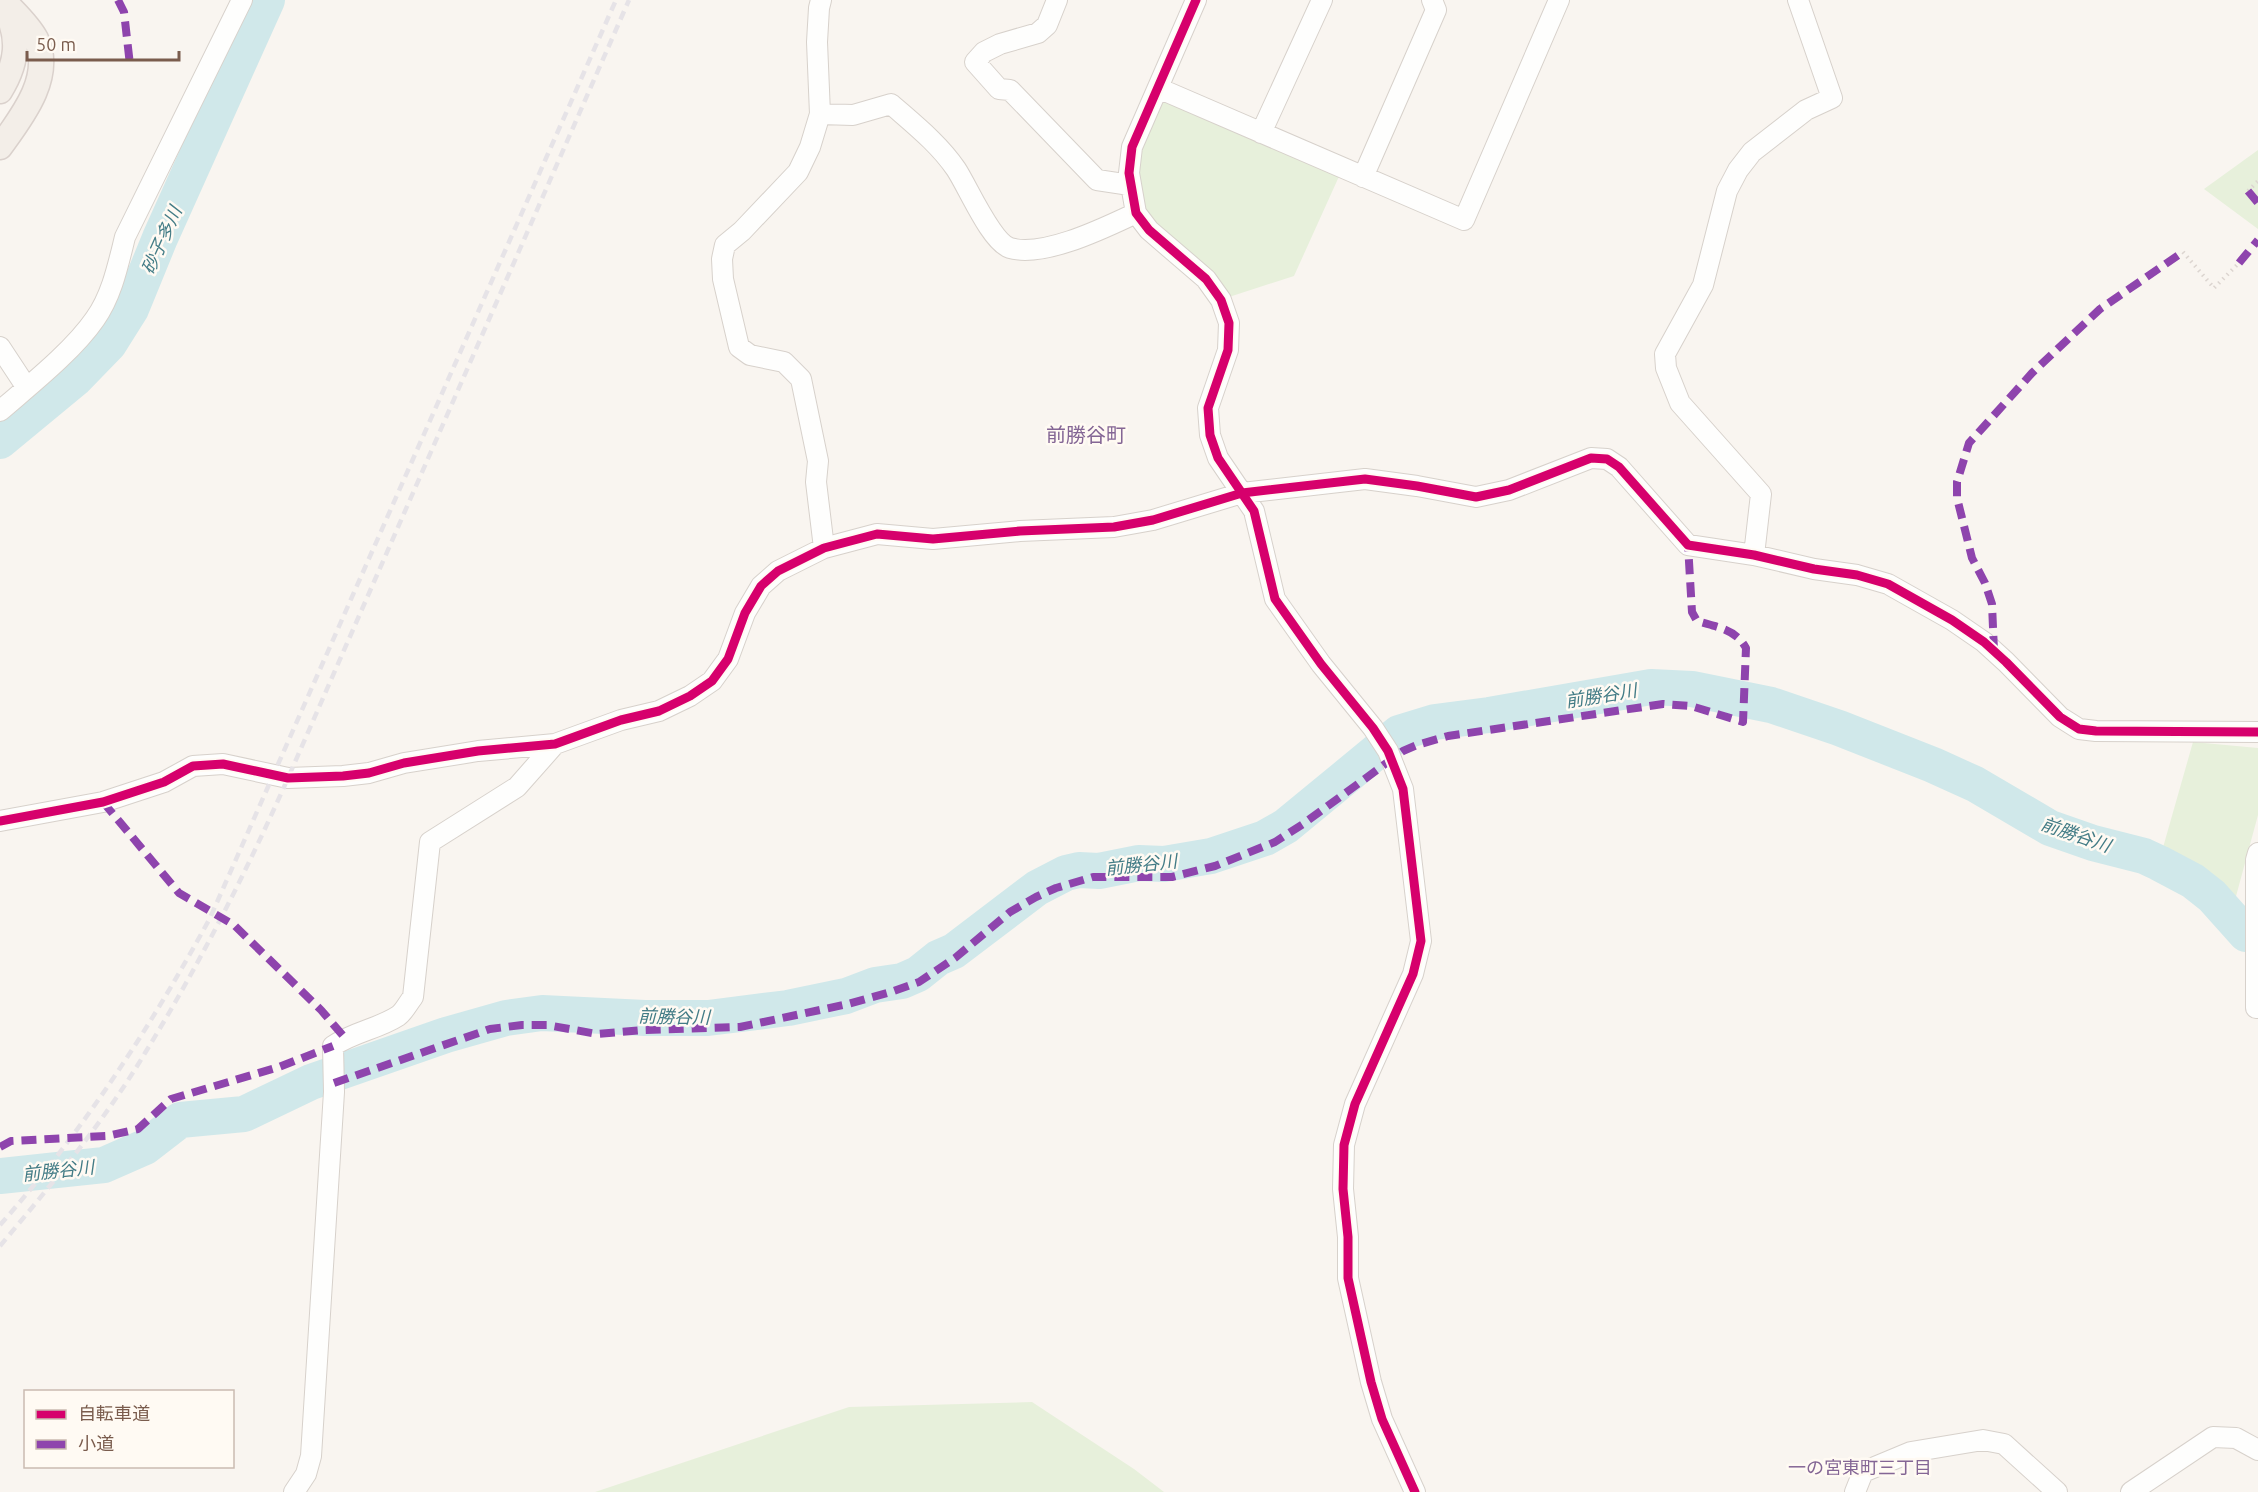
<svg xmlns="http://www.w3.org/2000/svg" width="2258" height="1492" viewBox="0 0 2258 1492" font-family="Ubuntu,'Noto Sans JP',sans-serif">
  <style>
    .green { fill: #e7f0db }
    .lines { fill: none; stroke-linecap: round; stroke-linejoin: round }
    .river { stroke: #d0e8ea; stroke-width: 36 }
    .minor-casing { stroke: #d7d1cb; stroke-width: 22 }
    .major-casing { stroke: #dad1cc; stroke-width: 27 }
    .path { stroke: #dcd5d0; stroke-width: 4; stroke-dasharray: 1.5 4.5; stroke-linecap: butt }
    .minor { stroke: #fefefd; stroke-width: 20 }
    .major { stroke: #f3eee8; stroke-width: 24 }
    .rail { stroke: #e6e3e7; stroke-width: 4.5; stroke-dasharray: 9 6; stroke-linecap: butt }
    .quiet { stroke: #8e44ad; stroke-width: 8; stroke-dasharray: 15 8; stroke-linecap: butt }
    .cycleway-casing { stroke: #fffaf3; stroke-width: 13 }
    .cycleway { stroke: #d6006c; stroke-width: 9 }
    .labels { text-anchor: middle; dominant-baseline: central; stroke-width: 5; stroke-linejoin: round; paint-order: stroke }
    .water-label { font-size: 18px; font-style: italic; fill: #437c86; stroke: #fffaf3 }
    .neighbourhood-label { font-size: 18px; fill: #846695; stroke: #fffaf3 }
    .quarter-label { font-size: 20px; fill: #846695; stroke: #fffaf3 }
  </style>
  <rect width="100%" height="100%" fill="#f9f5f0"/>
  <!-- green -->
  <path class="green" d="M1169,81l172,91 -47,104 -68,22 -76,-74 -17,-53z
    M2258,150v79l-54,-40z
    M2193,742l65,6v67l-23,85 -75,-42z
    M1032,1402l102,67 30,23h-569l254,-85z"/>
  <g class="lines">
    <!-- river -->
    <path class="river" d="M0,441l75,-62 34,-35 22,-35 29,-71 107,-238
      M0,1176l104,-11 41,-18 35,-27 64,-6 67,-32 135,-47 60,-17 36,-5 103,5h63l80,-10 58,-12 29,-11 27,-4 16,-7 20,-16 16,-7 83,-63 29,-15 13,-3 20,1 40,-8 25,1 47,-8 54,-18 21,-12 113,-93 36,-11 54,-7 162,-28 41,2 79,16 68,23 94,37 42,19 75,44 43,15 51,13 15,7 34,18 19,15 34,38"/>
    <!-- minor casing -->
    <g class="minor-casing">
      <path id="minor" d="M821,0l-2,8 -2,34 3,72 -10,33 -12,25 -56,59 -17,14 -3,14 1,20 16,68 11,8 34,7 17,17 17,82 -2,21 8,66
        M1057,0l-10,25 -9,8 -38,11 -16,8 -9,10 24,27 11,1 87,90 33,5
        M1196,0l-64,147 -3,26 7,40 13,17 57,49 15,21 8,23 -1,27 -20,58 2,27 8,23 36,53 21,88 46,65 52,64 15,23 15,38 18,152 -8,33 -58,130 -11,41 -1,44 5,48v41l23,104 11,37 33,73
        M1158,88l306,132 95,-220
        M820,114l33,1 38,-11c24,21 48,40 65,65 12,18 35,73 54,79 34,10 96,-21 126,-35
        M1261,133l61,-133
        M1363,177l73,-167 -4,-10
        M0,347l27,41
        M0,411c30,-26 73,-60 95,-92 17,-24 23,-54 30,-82l117,-237
        M1754,555l7,-61 -81,-91 -14,-35 -1,-14 38,-69 24,-94 11,-21 14,-18 54,-42 26,-12 -34,-98
        M0,821l103,-19 61,-20 29,-16 30,-2 65,14 55,-2 26,-3 35,-10 74,-12 77,-7 66,-24 38,-9 31,-15 22,-15 16,-22 17,-46 16,-27 17,-15 46,-23 53,-14 56,5 87,-8 94,-4 39,-7 89,-27 123,-14 52,7 59,11 33,-7 82,-32 16,1 12,8 69,78 66,10 60,14 43,6 31,9 64,36 32,22 22,20 54,55 19,12 17,2 162,1
        M2258,853l-2,7v148h2
        M294,1492l12,-18 5,-18 23,-364 -1,-46c20,-14 45,-17 65,-30 6,-4 10,-13 15,-19l17,-155 87,-55 38,-43
        M1855,1492l8,-20 48,-20 72,-12 21,4 53,48
        M2131,1492l82,-55 23,1 22,12"/>
    </g>
    <!-- major casing -->
    <g class="major-casing">
      <path id="major" d="M0,91c17,-27 21,-53 5,-82
        M0,147c21,-29 54,-70 36,-108 -8,-15 -22,-27 -33,-39"/>
    </g>
    <!-- path -->
    <path class="path" d="M2248,191l10,-10
      M2183,252l31,36 25,-25"/>
    <!-- minor -->
    <use href="#minor" class="minor"/>
    <!-- major -->
    <use href="#major" class="major"/>
    <!-- rail -->
    <path class="rail" d="M0,1225c84,-95 150,-197 210,-307l406,-918
      M0,1246c51,-61 104,-124 145,-193 54,-88 101,-180 143,-275l341,-778"/>
    <!-- quiet -->
    <path class="quiet" d="M118,0l6,12 6,53
      M2248,191l10,12
      M2239,263l19,-23
      M1994,651l-2,-47 -7,-21 -13,-25 -15,-60v-16l12,-39 63,-70 68,-64 83,-57
      M103,802l76,91 55,32 87,85 24,28
      M334,1083l156,-54 32,-4h25l50,9 48,-4 95,-3 108,-23 43,-12 28,-10 36,-24 55,-46 26,-15 20,-9 37,-11h79l43,-11 60,-24 28,-18 100,-73 14,-6 31,-9 215,-32 28,2 52,16 3,-74c-10,-19 -30,-21 -49,-27l-5,-9 -4,-67
      M0,1147l11,-6 96,-5 31,-7 33,-30 108,-32 54,-21"/>
    <!-- cycleway casing -->
    <g class="cycleway-casing">
      <path id="cycleway" d="M1196,0l-64,147 -3,26 7,40 13,17 57,49 15,21 8,23 -1,27 -20,58 2,27 8,23 36,53 21,88 46,65 52,64 15,23 15,38 18,152 -8,33 -58,130 -11,41 -1,44 5,48v41l23,104 11,37 33,73
        M0,821l103,-19 61,-20 29,-16 30,-2 65,14 55,-2 26,-3 35,-10 74,-12 77,-7 66,-24 38,-9 31,-15 22,-15 16,-22 17,-46 16,-27 17,-15 46,-23 53,-14 56,5 87,-8 94,-4 39,-7 89,-27 123,-14 52,7 59,11 33,-7 82,-32 16,1 12,8 69,78 66,10 60,14 43,6 31,9 64,36 32,22 22,20 54,55 19,12 17,2 162,1"/>
    </g>
    <!-- cycleway -->
    <use href="#cycleway" class="cycleway"/>
  </g>
  <g class="labels">
    <!-- water labels -->
    <g class="water-label">
      <text transform="translate(161 240) rotate(-66)">砂子多川</text>
      <text transform="translate(1601 695) rotate(-9)">前勝谷川</text>
      <text transform="translate(2076 834) rotate(19)">前勝谷川</text>
      <text transform="translate(1141 864) rotate(-6)">前勝谷川</text>
      <text transform="translate(674 1016) rotate(1)">前勝谷川</text>
      <text transform="translate(58 1170) rotate(-6)">前勝谷川</text>
    </g>
    <!-- neighbourhood labels -->
    <g class="neighbourhood-label">
      <text x="1860" y="1467">一の宮東町三丁目</text>
    </g>
    <!-- quarter labels -->
    <g class="quarter-label">
      <text x="1086" y="434">前勝谷町</text>
    </g>
  </g>
  <!-- legend -->
  <rect x="24" y="1390" width="210" height="78" fill="#fffaf3" stroke="#cabbb1" stroke-width="1.5"/>
  <rect x="36" y="1410" width="30" height="9" fill="#d6006c" stroke="#cabbb1" stroke-width="1.5"/>
  <text x="78" y="1420" font-size="18" fill="#7a5c4d">自転車道</text>
  <rect x="36" y="1440" width="30" height="9" fill="#8e44ad" stroke="#cabbb1" stroke-width="1.5"/>
  <text x="78" y="1450" font-size="18" fill="#7a5c4d">小道</text>
  <!-- scale -->
  <path d="M27 51v9h152v-9" fill="none" stroke="#7a5c4d" stroke-width="3"/>
  <text x="36" y="51" font-size="18" fill="#7a5c4d" stroke="#fffaf3" stroke-width="4.5" paint-order="stroke">50 m</text>
</svg>
